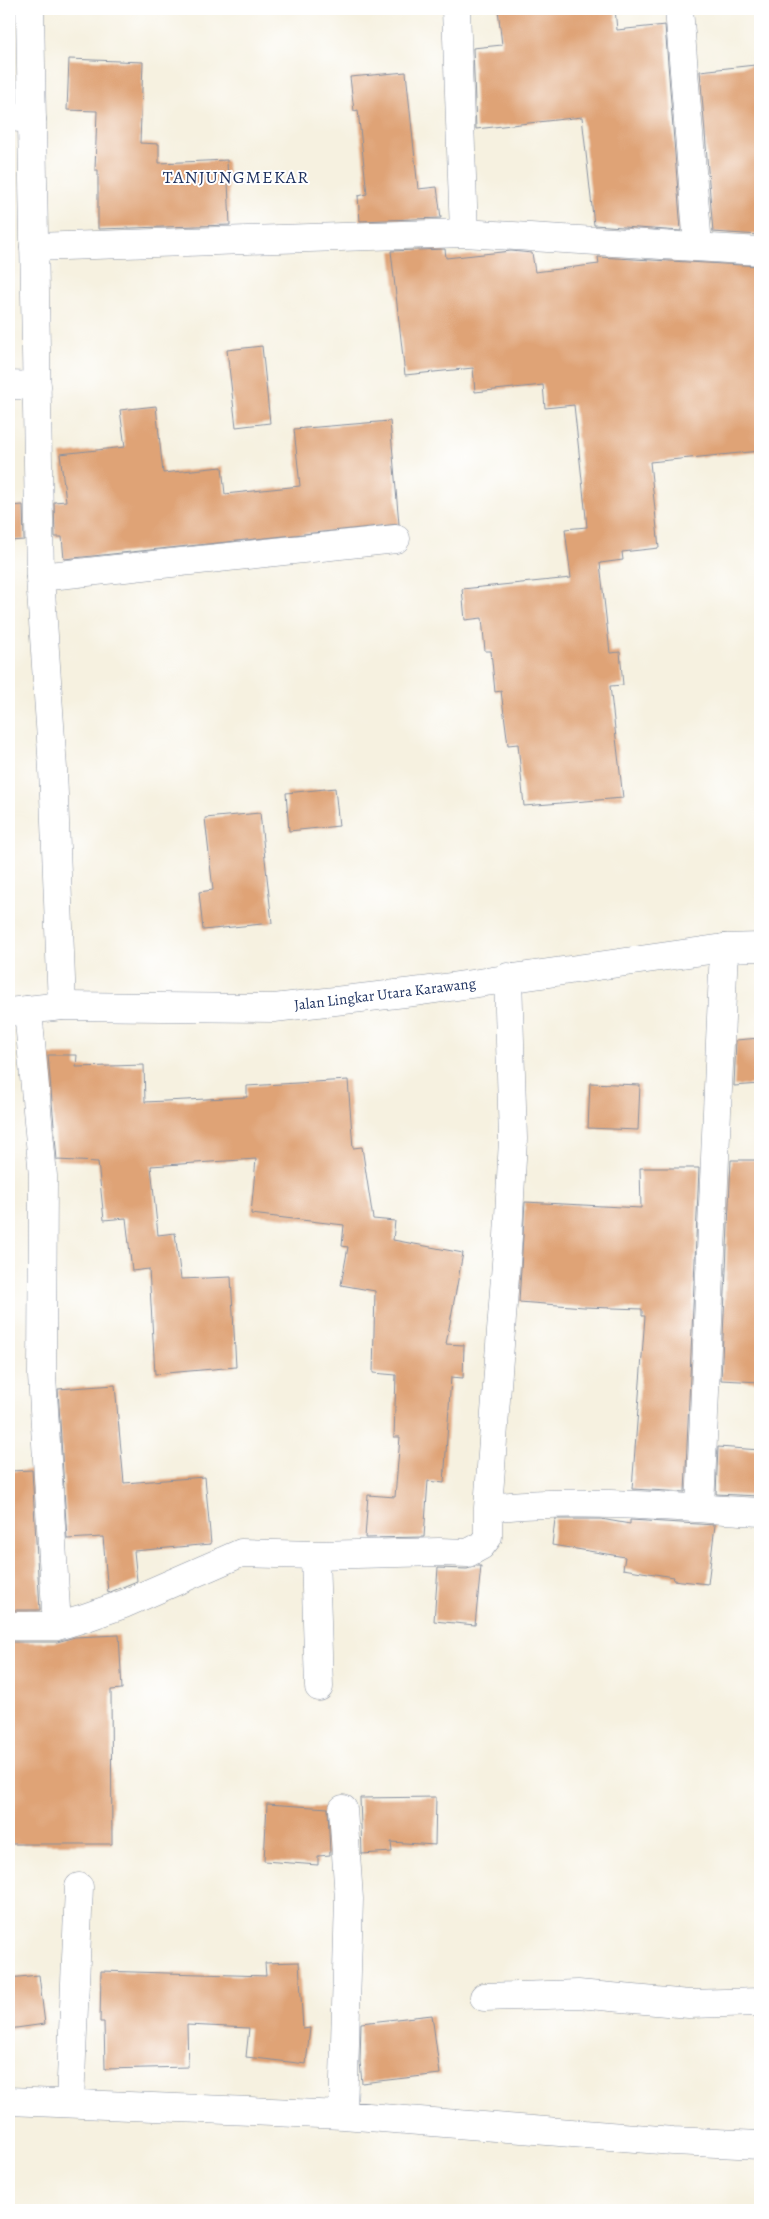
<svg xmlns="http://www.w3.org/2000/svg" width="769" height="2219" viewBox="0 0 769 2219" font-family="Alegreya,serif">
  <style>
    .building { fill: #dfa376 }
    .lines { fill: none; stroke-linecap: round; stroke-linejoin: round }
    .minor-casing { stroke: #88909f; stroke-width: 29 }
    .tertiary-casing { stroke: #88909f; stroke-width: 29 }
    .primary-casing { stroke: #88909f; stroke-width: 29 }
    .minor { stroke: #fff; stroke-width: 28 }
    .tertiary { stroke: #fff; stroke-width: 28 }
    .primary { stroke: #fff; stroke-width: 28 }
    .labels { text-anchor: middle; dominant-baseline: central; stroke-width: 4; stroke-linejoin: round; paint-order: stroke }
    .street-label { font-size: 15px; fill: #1b2f5e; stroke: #fff }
    .quarter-label { font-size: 18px; letter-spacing: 1px; fill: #1b2f5e; stroke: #fff }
  </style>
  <rect width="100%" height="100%" fill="#fff"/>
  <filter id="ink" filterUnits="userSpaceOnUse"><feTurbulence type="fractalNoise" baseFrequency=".02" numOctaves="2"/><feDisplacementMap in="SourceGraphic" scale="10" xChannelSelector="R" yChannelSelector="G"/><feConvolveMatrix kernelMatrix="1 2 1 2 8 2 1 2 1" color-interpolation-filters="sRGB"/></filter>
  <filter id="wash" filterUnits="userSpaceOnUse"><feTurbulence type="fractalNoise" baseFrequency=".0096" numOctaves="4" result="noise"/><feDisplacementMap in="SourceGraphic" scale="20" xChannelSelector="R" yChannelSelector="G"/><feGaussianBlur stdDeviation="1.12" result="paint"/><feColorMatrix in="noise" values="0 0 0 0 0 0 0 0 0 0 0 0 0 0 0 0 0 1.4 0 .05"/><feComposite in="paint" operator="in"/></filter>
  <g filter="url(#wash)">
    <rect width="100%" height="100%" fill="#f6f1e0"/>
    <g id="blocks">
      <!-- building -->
      <path class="building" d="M498,9h117l2,21 48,-5 16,206 -87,-6 -12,-108 -106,12 -3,-81 29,-3z
        M69,59l74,3 -3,81 19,1v19l68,-3 3,65 -132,4v-59h-3l2,-59 -30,-1z
        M755,65l5,49v121l-47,-3 -13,-161z
        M406,72l12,117 19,-2 4,31 -81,3 -2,-25 9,-2 -9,-84 -4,1 -4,-34z
        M445,249l1,9 65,-7 21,2 3,19 64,-8 -1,-7 162,9v185l-110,11 9,86 -37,4 1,8 -23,3 10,90 10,-1 3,33 -13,1 13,112 -99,8 -6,-62 -10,1 -7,-54 -6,1 -4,-41h-6l-3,-33 -17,2 -3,-31 109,-11 -6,-49 22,-2 -13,-122 -29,3 -2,-23 -68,7 -2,-24 -68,7 -14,-124z
        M262,346l8,77 -34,4 -9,-77z
        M156,406l7,67 59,-6 3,27 75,-8 -6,-57 96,-8 9,103 -335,35 -2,-22h-7l-1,-35 12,-1 -6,-47 65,-7 -5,-37z
        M23,505l1,35 -15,1v-35z
        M335,788l4,38 -50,5 -3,-38z
        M260,813l12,110 -69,7 -4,-38 14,-2 -8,-72z
        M760,1038v46l-26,2 2,-46z
        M48,1055h29l-1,12 68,-2 1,37 102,-5v-11l101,-6 5,68 9,-1 11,72 22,2 -2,19 70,13 -17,91 18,1 -1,33 -12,-1 -7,106 -16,-2 -4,56 -59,1 3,-43 27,2 5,-60h-6l2,-62 -23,-2 2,-82 -34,-6 7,-38 -6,-1 2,-21 -93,-11 5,-55 -105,7 7,69 17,-2 6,46 50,-2 5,90 -81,7 -6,-105 -17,2 -6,-53 -22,2 -6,-58 -41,-2z
        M590,1083l50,2 -2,45 -50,-2z
        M731,1160h29v222l-39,-2z
        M640,1168h59l-14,324 -53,-3 13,-173h-3v-7l-58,-2 -65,-5 6,-100 116,6z
        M115,1385l9,98 81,-6 6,67 -77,7 3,30 -29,12 -5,-56 -36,2 -9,-150z
        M718,1447l42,3v46l-44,-2z
        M32,1470l8,140h-31v-139z
        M555,1519h46l29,5v-4l85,5 -7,59 -35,-4 1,-3 -51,-8 2,-12 -73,-12z
        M477,1566h4l-6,59 -41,-4 4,-53 29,1z
        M119,1635l3,54 -11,1 1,154h-103v-202h48l18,-5z
        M436,1797l-1,48 -44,-3 1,10 -30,2 -2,-56z
        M267,1804l61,4 2,47 -12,1v9l-54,-4z
        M299,1962l4,67 7,-1 -4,36 -60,-7 3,-29 -62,-3 1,42 -83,2 -1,-47h-4l1,-51 165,5 -1,-13z
        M39,1975l6,49 -36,5v-51z
        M432,2015l8,59 -78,9 -2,-21 1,-39z"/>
    </g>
  </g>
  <g filter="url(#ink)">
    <use href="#blocks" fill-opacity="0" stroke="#88909f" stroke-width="1"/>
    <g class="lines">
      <!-- minor casing -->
      <g class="minor-casing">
        <path id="minor" d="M456,9l8,224
          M679,9l19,237
          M9,117l23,2
          M34,247l430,-14 296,18
          M9,385l28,1
          M40,577l356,-38
          M28,1010l15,166 -1,200 15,250
          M488,1508l20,-272 5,-97 -5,-162
          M700,1508l24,-560
          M315,1555l4,132
          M9,1626h48l27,-8 40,-14 117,-51 74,2 124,-3 29,1 13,-7 7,-9v-29c90,-10 182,-1 272,4
          M484,1997l94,-3 111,10 71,-2
          M9,2101l334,14 330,26 87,4
          M70,2103l9,-216
          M343,2115l6,-216 -6,-90"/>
      </g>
      <!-- tertiary casing -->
      <g class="tertiary-casing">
        <path id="tertiary" d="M30,9l10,568 13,192 9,237"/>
      </g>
      <!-- primary casing -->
      <g class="primary-casing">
        <path id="primary" d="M9,1012l53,-6 212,2 148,-17 302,-43 36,-1"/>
      </g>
      <!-- minor -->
      <use href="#minor" class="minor"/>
      <!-- tertiary -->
      <use href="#tertiary" class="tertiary"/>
      <!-- primary -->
      <use href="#primary" class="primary"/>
    </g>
  </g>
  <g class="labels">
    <!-- street labels -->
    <g class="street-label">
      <text transform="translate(385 994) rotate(-7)">Jalan Lingkar Utara Karawang</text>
    </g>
    <!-- quarter labels -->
    <g class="quarter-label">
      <text x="236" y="177">TANJUNGMEKAR</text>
    </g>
  </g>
  <!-- margin -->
  <rect width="769" height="2219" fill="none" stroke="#fff" stroke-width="30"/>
</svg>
